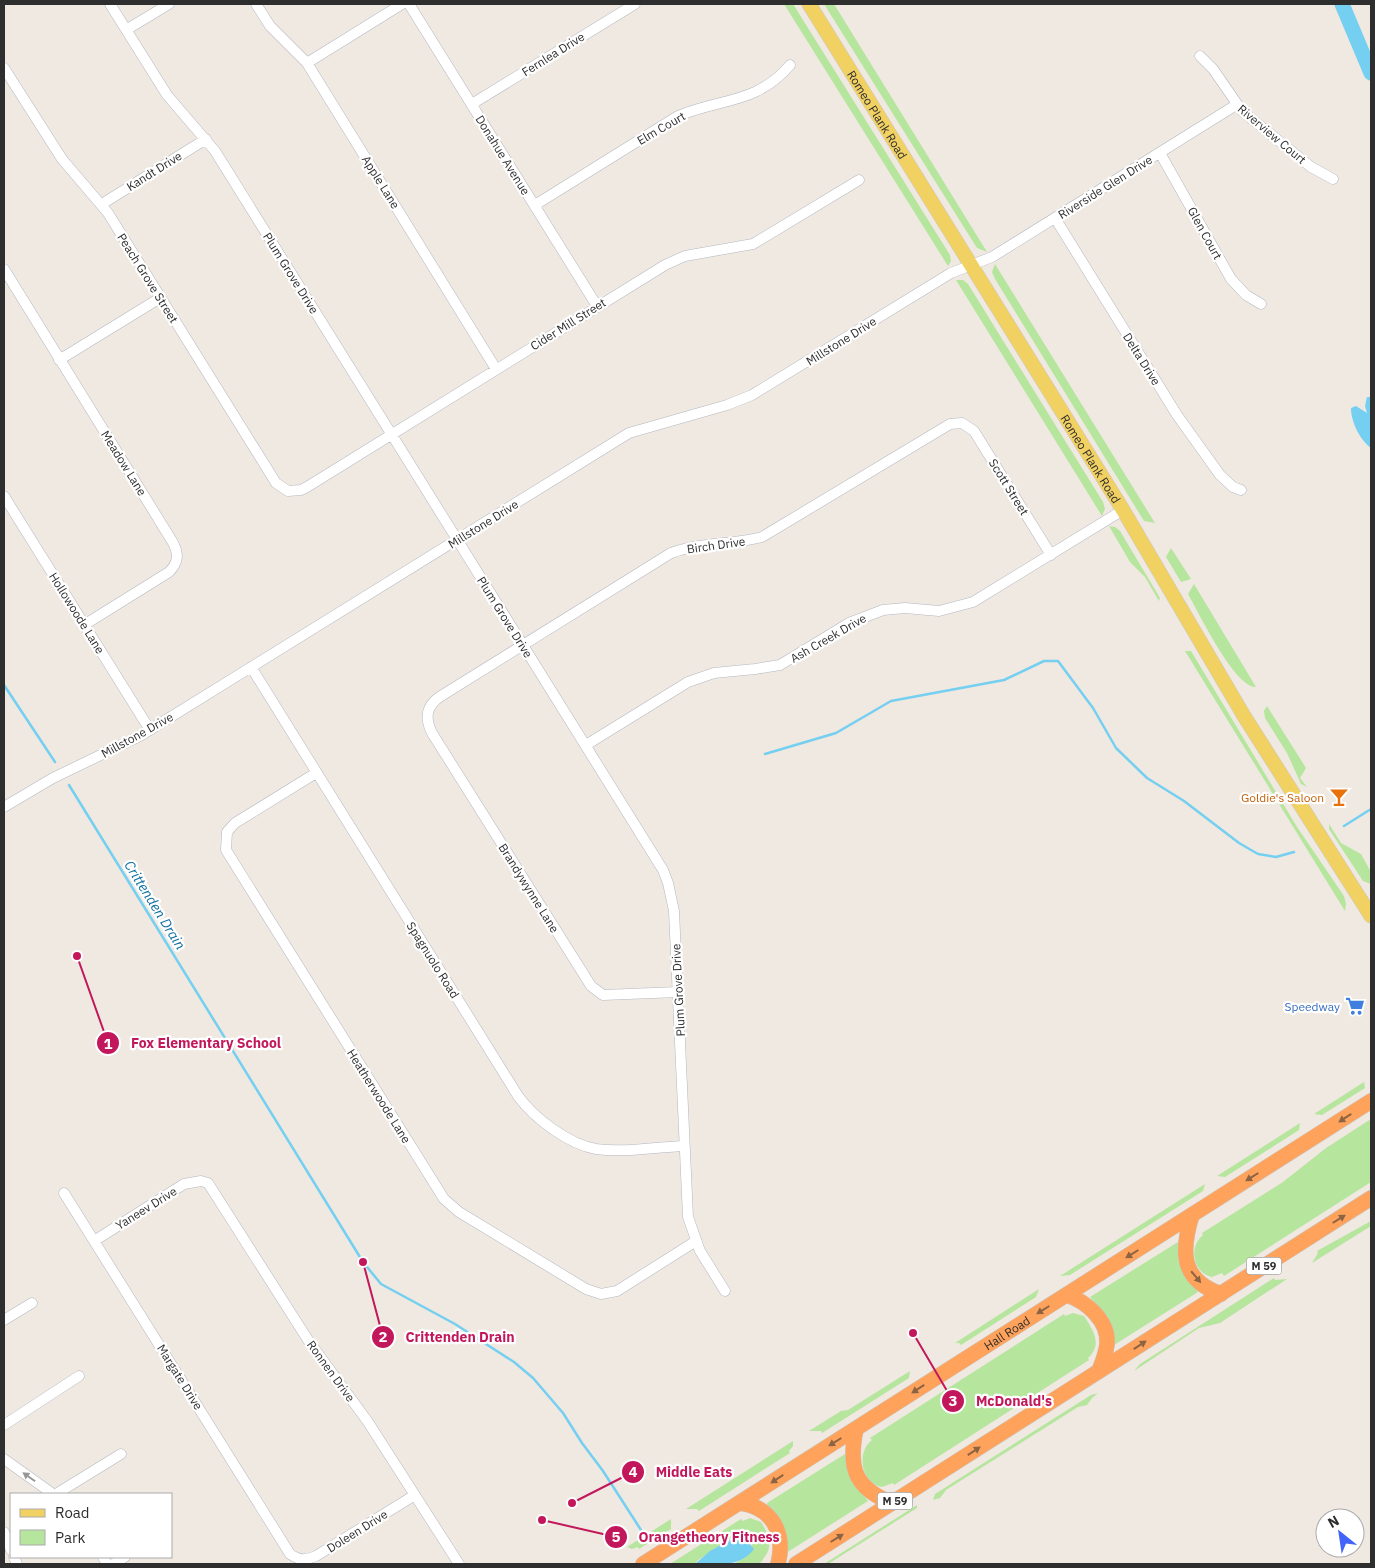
<svg xmlns="http://www.w3.org/2000/svg" width="1375" height="1568" viewBox="0 0 1375 1568" font-family="'IBM Plex Sans',sans-serif">
  <style>
    .green { fill: #b6e59e }
    .water { fill: #75cff0 }
    .lines { fill: none; stroke-linecap: round; stroke-linejoin: round }
    .stream { stroke: #75cff0; stroke-width: 2.5 }
    .river { stroke: #75cff0; stroke-width: 15 }
    .minor-casing { stroke: #b4b7c1; stroke-width: 11 }
    .major-casing { stroke: #c9c9c9; stroke-width: 15 }
    .highway-casing { stroke: #c9c9c9; stroke-width: 16 }
    .minor { stroke: #fff; stroke-width: 10 }
    .major { stroke: #f2d163; stroke-width: 14 }
    .highway { stroke: #ffa35c; stroke-width: 15 }
    .oneway { fill: #8c6343 }
    .oneway2 { fill: #969696 }
    .labels { text-anchor: middle; dominant-baseline: central; stroke-width: 4.5; stroke-linejoin: round; paint-order: stroke }
    .shield { fill: #fff; stroke: #6d6d6d; stroke-width: 1 }
    .shield-label { font-size: 11px; font-weight: bold; fill: #2e2e2e }
    .street-label { font-size: 12px; fill: #2e2e2e; stroke: #fff }
    .food-label { font-size: 12px; fill: #c56008; stroke: #fff; text-anchor: end }
    .shop-label { font-size: 12px; fill: #366cbe; stroke: #fff; text-anchor: end }
    .water-label { font-size: 14px; font-style: italic; fill: #0d6fa3; stroke: #fff }
    .leader { fill: none; stroke: #c2185b; stroke-width: 2 }
    .callout-dot { fill: #c2185b; stroke: #fff; stroke-width: 2 }
    .mark-label { font-size: 15px; text-anchor: middle; font-weight: bold; fill: #fff }
    .callout-label { font-size: 14px; text-anchor: middle; font-weight: bold; fill: #c2185b; stroke: #fff; stroke-width: 4.5; stroke-linejoin: round; paint-order: stroke }
  </style>
  <rect width="100%" height="100%" fill="#efe9e1"/>
  <!-- green -->
  <path class="green" d="M784,4h9l157,251 1,6 -3,5z
    M824,4h10l153,248 -10,-4z
    M995,264l160,259 -11,-2 -149,-242 -3,-7z
    M956,280h7l5,4 135,218 2,7 -3,7z
    M1109,526l6,1 5,4 40,67 -1,3 -14,-24 -15,-15z
    M1171,548l20,31 -10,3 -15,-25z
    M1194,584l62,103c-21,1 -57,-74 -68,-93z
    M1185,651h6l106,176 47,69 2,8 -1,7z
    M1267,706l39,62 -6,10 7,9 -6,-3 -14,-31 -22,-35 -1,-7z
    M1329,824l12,19 20,11 10,18v12l-8,-3 -34,-52z
    M1364,1082l1,6 -43,27 -8,-1z
    M1371,1119v63l-147,94 -2,-3 -10,4c-19,-4 -24,-30 -9,-42l-1,-2 81,-51 43,-34z
    M1300,1123l-1,7 -74,47 -8,-1z
    M1205,1184l-2,7 -133,84 -10,1z
    M1371,1221v5l-59,37 6,-10 -1,-2z
    M1178,1242l1,22 19,28 -84,53 -17,-40 -7,-8z
    M1274,1278l1,2 12,-1 -67,44 -21,5 -65,43 6,-7z
    M1039,1289l-3,8 -75,48 -2,-2h-4z
    M1073,1313l11,3c9,14 19,28 4,42l1,2 -195,125 -1,-2 -11,4c-21,-3 -26,-35 -10,-47l-2,-2 194,-124 1,2z
    M910,1371l-1,7 -87,55 -1,-2h-12l32,-20 7,-1z
    M1098,1393l-6,5 -5,7 -9,2 -132,83 -6,8 -7,2 2,-6 156,-99z
    M793,1441v5l-4,5 1,2 -91,58 -2,-2h-11z
    M845,1454l5,21 18,26 -82,52 -19,-50z
    M917,1505v3l-89,56h-4z
    M750,1518l11,4c12,19 11,28 -2,42h-25l14,-9 4,-10 -13,-8 -8,2 -33,21 -3,4h-25l71,-45 2,2z
    M671,1519v10l-32,20 -1,-2 -6,2 -5,-2z"/>
  <!-- water -->
  <path class="water" d="M1367,397h4v51c-11,-8 -20,-26 -20,-40l5,-2 11,7 -2,-7z
    M736,1537l13,6 5,6c-14,19 -38,15 -59,15l15,-13z"/>
  <g class="lines">
    <!-- stream -->
    <path class="stream" d="M4,685l51,77
      M765,754l71,-21 55,-32 113,-21 40,-19h14l35,47 23,40 31,30 37,23 55,42 19,11 18,3 18,-5
      M69,785l294,477 18,22 74,40 59,38 19,16 30,35 19,30 21,28 38,59
      M1344,826l27,-17"/>
    <!-- river -->
    <path class="river" d="M1342,4l29,69"/>
    <!-- minor casing -->
    <g class="minor-casing">
      <path id="minor" d="M110,4l57,91 48,56 448,719 5,13 6,28 14,306 12,34 25,40
        M256,4l14,22 37,37 189,306
        M409,4l188,302
        M126,30l43,-26
        M1200,56l13,13 29,42 69,56 22,12
        M307,63l95,-59
        M4,68l58,91 46,54 168,270 12,8 13,-1 6,-3 358,-222 20,-9 68,-12 106,-64
        M472,104l163,-100
        M1160,153l71,126 15,16 15,9
        M102,204l104,-65
        M535,205l143,-89c43,-18 79,-12 112,-51
        M1055,218l122,197 43,60 13,12 8,3
        M4,269l168,272c7,12 7,21 -3,31l-85,53
        M59,360l101,-62
        M4,496l146,234
        M251,667l267,429c16,22 50,48 78,53 28,4 60,-2 88,-3
        M586,745l102,-63 26,-9 41,-4 25,-4 69,-42 34,-13 22,-2 34,3 34,-9 150,-92
        M316,773l-81,50 -8,9 -1,18 218,349 15,13 127,77 15,5 16,-3 79,-50
        M4,807l49,-29 87,-42 489,-303 98,-28 25,-10 199,-122 41,-16 244,-152
        M678,992l-75,3 -12,-9 -159,-253c-8,-16 -5,-28 9,-37l230,-143c30,-11 61,-8 91,-16l188,-113 12,-1 12,8 77,124
        M64,1193l226,361c10,7 16,6 26,2l99,-61
        M94,1241l90,-57 17,-3 7,2 100,157 60,82 91,142
        M4,1320l28,-17
        M4,1425l75,-49
        M4,1459l49,35
        M56,1494l65,-40
        M4,1532l7,18
        M14,1557l3,7
        M103,1557l4,7
        M113,1564l12,-7"/>
    </g>
    <!-- major casing -->
    <g class="major-casing">
      <g id="major">
        <path id="s1" d="M809,4l314,506 121,206 127,200"/>
      </g>
    </g>
    <!-- highway casing -->
    <g class="highway-casing">
      <g id="highway">
        <path d="M1192,1215c-11,36 -12,65 29,79"/>
        <path d="M1067,1295c20,7 42,26 40,49 -1,10 -5,19 -8,27"/>
        <path d="M856,1429c-8,38 -2,59 36,74"/>
        <path d="M740,1503c32,4 46,30 38,61"/>
        <path id="s2" d="M643,1564l728,-463"/>
        <path d="M796,1564l575,-366"/>
      </g>
    </g>
    <!-- minor -->
    <use href="#minor" class="minor"/>
    <!-- major -->
    <use href="#major" class="major"/>
    <!-- highway -->
    <use href="#highway" class="highway"/>
  </g>
  <!-- one-way arrows -->
  <defs><path id="oneway-solid" d="M-6-.8H1V-3.2L6.5 0L1 3.2V.8H-6Z" transform="scale(1.25)"/></defs>
  <g class="oneway">
    <use href="#oneway-solid" transform="translate(1345 1118) rotate(147)"/>
    <use href="#oneway-solid" transform="translate(1252 1177) rotate(148)"/>
    <use href="#oneway-solid" transform="translate(1339 1219) rotate(-32)"/>
    <use href="#oneway-solid" transform="translate(1132 1254) rotate(148)"/>
    <use href="#oneway-solid" transform="translate(1196 1277) rotate(50)"/>
    <use href="#oneway-solid" transform="translate(1043 1310) rotate(148)"/>
    <use href="#oneway-solid" transform="translate(1140 1345) rotate(-33)"/>
    <use href="#oneway-solid" transform="translate(918 1389) rotate(147)"/>
    <use href="#oneway-solid" transform="translate(835 1442) rotate(148)"/>
    <use href="#oneway-solid" transform="translate(974 1451) rotate(-33)"/>
    <use href="#oneway-solid" transform="translate(777 1479) rotate(147)"/>
    <use href="#oneway-solid" transform="translate(837 1538) rotate(-32)"/>
  </g>
  <use class="oneway2" href="#oneway-solid" transform="translate(29 1477) rotate(-145)"/>
  <!-- icons -->
  <defs>
    <g id="bar-bare" transform="scale(1.5)"><path d="M-6-5H6L.8 .8V4.5H3.5V6h-7V4.5H-.8V.8Z" fill="#e8710a" stroke="#fff" stroke-width="2.5" paint-order="stroke"/></g>
    <g id="supermarket-bare" transform="scale(1.5)"><path d="M-6-5.5h2.5l.6 2H6L4.5 2H-2.5L-4.4-4H-6ZM-1.5 3.2a1.3 1.3 0 1 0 .1 0ZM3 3.2a1.3 1.3 0 1 0 .1 0Z" fill="#3f7fe0" stroke="#fff" stroke-width="2.5" paint-order="stroke"/></g>
  </defs>
  <g fill-rule="evenodd">
    <use href="#bar-bare" x="1339" y="797"/>
    <use href="#supermarket-bare" x="1355" y="1006"/>
  </g>
  <g class="labels">
    <!-- shield labels -->
    <g class="shield">
      <rect x="1246.5" y="1257.5" width="35" height="17" rx="4"/>
      <rect x="877.5" y="1492.5" width="35" height="17" rx="4"/>
    </g>
    <g class="shield-label">
      <text x="1264" y="1266">M 59</text>
      <text x="895" y="1501">M 59</text>
    </g>
    <!-- street labels -->
    <g class="street-label">
      <text transform="translate(553 54) rotate(-32)">Fernlea Drive</text>
      <text stroke="none"><textPath href="#s1" startOffset="130">Romeo Plank Road</textPath></text>
      <text transform="translate(661 128) rotate(-30)">Elm Court</text>
      <text transform="translate(1272 134) rotate(40)">Riverview Court</text>
      <text transform="translate(503 155) rotate(58)">Donahue Avenue</text>
      <text transform="translate(154 171) rotate(-32)">Kandt Drive</text>
      <text transform="translate(381 182) rotate(58)">Apple Lane</text>
      <text transform="translate(1105 187) rotate(-32)">Riverside Glen Drive</text>
      <text transform="translate(1205 233) rotate(61)">Glen Court</text>
      <text transform="translate(291 273) rotate(58)">Plum Grove Drive</text>
      <text transform="translate(148 278) rotate(58)">Peach Grove Street</text>
      <text transform="translate(568 324) rotate(-32)">Cider Mill Street</text>
      <text transform="translate(841 341) rotate(-32)">Millstone Drive</text>
      <text transform="translate(1142 359) rotate(58)">Delta Drive</text>
      <text stroke="none"><textPath href="#s1" startOffset="535">Romeo Plank Road</textPath></text>
      <text transform="translate(124 463) rotate(58)">Meadow Lane</text>
      <text transform="translate(1009 487) rotate(58)">Scott Street</text>
      <text transform="translate(483 524) rotate(-32)">Millstone Drive</text>
      <text transform="translate(716 545) rotate(-8)">Birch Drive</text>
      <text transform="translate(77 613) rotate(58)">Hollowoode Lane</text>
      <text transform="translate(505 617) rotate(58)">Plum Grove Drive</text>
      <text transform="translate(828 638) rotate(-30)">Ash Creek Drive</text>
      <text transform="translate(137 735) rotate(-29)">Millstone Drive</text>
      <text transform="translate(529 888) rotate(58)">Brandywynne Lane</text>
      <text transform="translate(433 960) rotate(58)">Spagnuolo Road</text>
      <text transform="translate(678 990) rotate(-93)">Plum Grove Drive</text>
      <text transform="translate(379 1096) rotate(58)">Heatherwoode Lane</text>
      <text transform="translate(146 1208) rotate(-32)">Yaneev Drive</text>
      <text stroke="none"><textPath href="#s2" startOffset="431">Hall Road</textPath></text>
      <text transform="translate(331 1371) rotate(54)">Ronnen Drive</text>
      <text transform="translate(180 1377) rotate(58)">Margate Drive</text>
      <text transform="translate(357 1531) rotate(-32)">Doleen Drive</text>
    </g>
    <!-- food labels -->
    <g class="food-label">
      <text x="1324" y="797">Goldie's Saloon</text>
    </g>
    <!-- shop labels -->
    <g class="shop-label">
      <text x="1340" y="1006">Speedway</text>
    </g>
    <!-- water labels -->
    <g class="water-label">
      <text transform="translate(155 905) rotate(58)">Crittenden Drain</text>
    </g>
  </g>
  <!-- callouts -->
  <path class="leader" d="M77 956L108 1043M363 1262L383 1337M913 1333L953 1401M572 1503L633 1472M542 1520L616 1537"/>
  <g class="callout-dot">
    <circle cx="77" cy="956" r="5"/>
    <circle cx="363" cy="1262" r="5"/>
    <circle cx="913" cy="1333" r="5"/>
    <circle cx="572" cy="1503" r="5"/>
    <circle cx="542" cy="1520" r="5"/>
    <circle cx="108" cy="1043" r="12"/>
    <circle cx="383" cy="1337" r="12"/>
    <circle cx="953" cy="1401" r="12"/>
    <circle cx="633" cy="1472" r="12"/>
    <circle cx="616" cy="1537" r="12"/>
  </g>
  <g class="mark-label">
    <text x="108" y="1049">1</text>
    <text x="383" y="1342">2</text>
    <text x="953" y="1406">3</text>
    <text x="633" y="1477">4</text>
    <text x="616" y="1542">5</text>
  </g>
  <g class="callout-label">
    <text x="206" y="1048">Fox Elementary School</text>
    <text x="460" y="1342">Crittenden Drain</text>
    <text x="1014" y="1406">McDonald's</text>
    <text x="694" y="1477">Middle Eats</text>
    <text x="709" y="1542">Orangetheory Fitness</text>
  </g>
  <!-- border -->
  <rect width="1375" height="1568" fill="none" stroke="#2e2e2e" stroke-width="10"/>
  <!-- legend -->
  <rect x="10" y="1493" width="162" height="65" fill="#ffffff" stroke="#ababab"/>
  <rect x="20" y="1509" width="25" height="8" fill="#f2d163" stroke="#ababab"/>
  <text x="55" y="1518" font-size="15" fill="#2e2e2e">Road</text>
  <rect x="20" y="1530" width="25" height="15" fill="#b6e59e" stroke="#ababab"/>
  <text x="55" y="1543" font-size="15" fill="#2e2e2e">Park</text>
  <!-- north arrow -->
  <g transform="translate(1340 1533) rotate(330)"><circle r="24" fill="#ffffff" stroke="#ababab"/>
  <path d="M0-4L9 19L0 12L-9 19Z" fill="#4264fb"/>
  <text y="-8" font-size="14" font-weight="bold" text-anchor="middle" fill="#2e2e2e">N</text>
  </g>
</svg>
